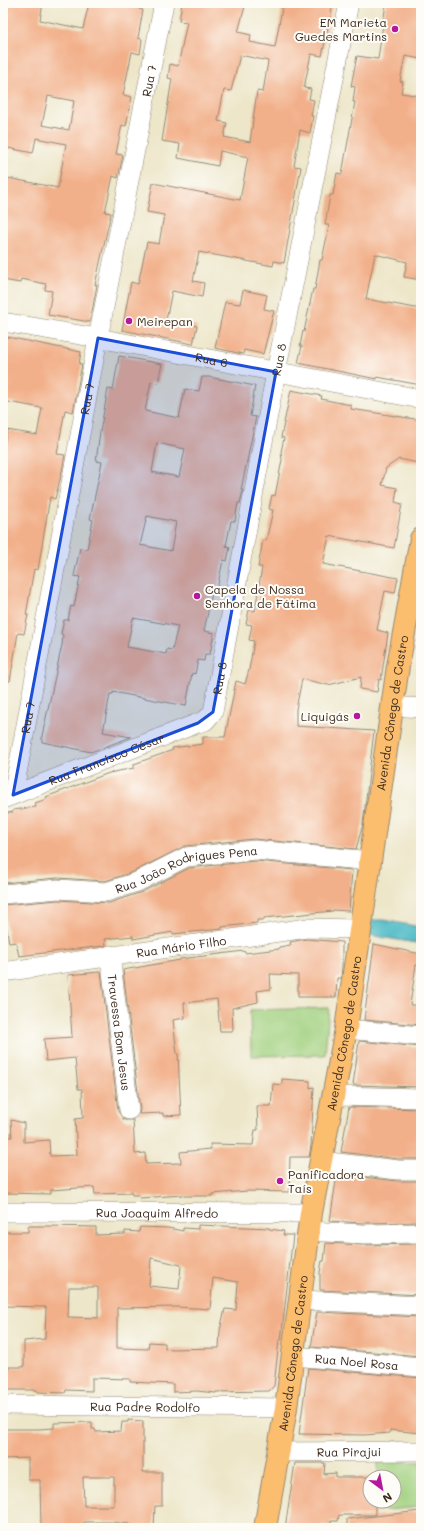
<svg xmlns="http://www.w3.org/2000/svg" width="424" height="1531" viewBox="0 0 424 1531" font-family="Mali,sans-serif">
  <style>
    .green { fill: #a0d07e; stroke: #6e7d4e }
    .water { fill: #4bb9c4; stroke: #437271 }
    .building { fill: #f2b08a; fill-rule: evenodd }
    .lines { fill: none; stroke-linecap: round; stroke-linejoin: round }
    .minor-casing { stroke: #948874; stroke-width: 20 }
    .major-casing { stroke: #948874; stroke-width: 24 }
    .minor { stroke: #fff; stroke-width: 19 }
    .major { stroke: #fbbd6e; stroke-width: 22 }
    .marked { fill: #1d4ed8; fill-opacity: 0.2; stroke: #1d4ed8; stroke-width: 3; stroke-linejoin: round }
    .poi-dot { fill: #b5179e; stroke: #fdfcf7; stroke-width: 1.5 }
    .labels { text-anchor: middle; dominant-baseline: central; stroke-width: 4; stroke-linejoin: round; paint-order: stroke }
    .poi-label { font-size: 12px; fill: #3b2a1e; stroke: #fdfcf7; text-anchor: start }
    .street-label { font-size: 12px; fill: #3b2a1e; stroke: #fdfcf7 }
  </style>
  <rect width="100%" height="100%" fill="#fdfcf7"/>
  <filter id="ink" filterUnits="userSpaceOnUse"><feTurbulence type="fractalNoise" baseFrequency=".025" numOctaves="2"/><feDisplacementMap in="SourceGraphic" scale="8" xChannelSelector="R" yChannelSelector="G"/><feConvolveMatrix kernelMatrix="1 2 1 2 8 2 1 2 1" color-interpolation-filters="sRGB"/></filter>
  <filter id="wash" filterUnits="userSpaceOnUse"><feTurbulence type="fractalNoise" baseFrequency=".012" numOctaves="4" result="noise"/><feDisplacementMap in="SourceGraphic" scale="16" xChannelSelector="R" yChannelSelector="G"/><feGaussianBlur stdDeviation="0.9" result="paint"/><feColorMatrix in="noise" values="0 0 0 0 0 0 0 0 0 0 0 0 0 0 0 0 0 1.4 0 .05"/><feComposite in="paint" operator="in"/></filter>
  <g filter="url(#wash)">
    <rect width="100%" height="100%" fill="#ede6c9"/>
    <!-- green -->
    <path class="green" d="M329,1008l-4,47 -74,1 -1,-46z
      M378,1461l43,1v45l-44,4v-10h17v-24h-16z"/>
    <!-- water -->
    <path class="water" d="M371,920h12l38,7v17l-52,-9z"/>
    <g id="blocks">
      <!-- building -->
      <path class="building" d="M3,3h40l-3,17 43,9 6,-26h51l-1,6 4,1 -5,28 4,1 -2,15 -8,-2 -9,43 9,2 -6,29 -4,-1 -6,29 7,1 -5,23 -5,-2 -8,36 6,1 -16,72h2l-7,37 -42,-7 4,-24 -7,-1 1,-6 -25,-5 -1,4 -17,-3v-103l55,11 8,-44 -30,-6 -3,15 -30,-6zM48,96l26,5 -5,29 -27,-5z
        M182,3h64l-8,29 13,3 -1,7 25,5 8,-44h50l-11,53 -11,-2 -7,34 7,1 -2,10 5,1 -3,16h2l-3,17 -10,-3 -6,36 7,1 -17,96 -10,-2 -1,5 -74,-14 -6,29 11,2 -2,14 -30,-6 -6,29 31,6 -4,18 -71,-14 9,-48 7,2 9,-42 12,2 5,-29 -17,-3 6,-29 87,17 8,-43 -28,-6 -2,15 -40,-8 2,-14 -18,-3 10,-62 -4,-1 2,-14 8,2 9,-44 -8,-1zM240,55l28,6 -5,31 -6,-1 -7,51 -26,-5 3,-14 -9,-2 6,-31 7,1z
        M386,3h35v56l-16,-3 -5,25 3,1 -2,11 20,3v184l-17,-3 3,-15 -32,-8 -9,45 55,10v76l-44,-8v2l-79,-16 4,-17h-2l3,-15 1,1 9,-43h2l5,-29h2l6,-29 1,-6h-4l5,-30h3l4,-22 5,1 13,-72h-2l2,-15 -4,-1 6,-30 21,3z
        M243,290l24,5 -3,14 10,2 -11,43 -19,-4 -1,4 -28,-6 10,-46 15,2z
        M3,336l78,16 -2,12h3l-9,48 -8,-2 -8,44 8,1 -3,16 -7,28 -5,-2 -12,73 -4,-1 -8,46h2l-4,19 -6,-1 -8,48h-7v-230l4,-21 30,5 5,-27 -39,-7z
        M119,356l43,8 -4,19 -7,-1 -6,29 34,7 6,-29 14,2 3,-14h7l46,9 -5,30 6,1 -15,73h2l-3,13h-2l-3,18h-4l-5,25 4,1 -3,14 -4,-1 -6,29 -4,-1 -9,43 10,2 -4,21h-5l-1,7 -6,-1 -3,14 -3,-1 -6,33 -73,-14v2h-3l-7,38 28,5 -40,15 -49,-10v-6l20,-91 1,-10 -2,-1 3,-14h4l3,-14 3,1 6,-30 -6,-1 6,-28 7,1 6,-29 -3,-1 12,-57 -6,-1 4,-29 8,-43 5,1zM157,443l28,6 -6,28 -27,-5zM147,516l29,6 -5,29 -31,-6zM133,618l45,8 -6,24 -5,-1 -1,5 -39,-7z
        M291,390l31,6 -1,3 30,6v4l70,11v28l-3,15 -19,-4 -13,9 -4,17 15,3 -2,14 7,2 -8,44 -65,-12 -6,28 75,14 -3,15 -10,-2 -8,39 11,3 -7,47 -2,-1 -2,13 -17,-3 1,-12 -33,8 -26,-6 -6,30v17l78,5 -11,93 -7,25 -102,-10 -69,7 -52,26 -28,9 -48,-3 -54,5v-69l10,-2v-2l23,-3 -1,-4 12,-4 -1,-2 63,-24 25,-5v-4l39,-14 -1,-2 31,-4v-7h22l11,-56 9,3 4,-14 5,-29 -5,-1 3,-15 -6,-1 3,-14 6,1 7,-44h-4l5,-27 3,1 7,-31 -4,-1 3,-14 3,1 7,-36 -1,-8 3,-14 -3,-1z
        M255,861l97,9 -3,41 -16,-1v1l-69,7v2h-7v3l-35,4v2l-49,5v-2l-40,7v-3l-28,3 1,6 -3,1 -84,10 -3,-14 -7,1 -6,-38 55,-5 51,3 33,-11 47,-24z
        M306,939l36,3v24l-1,12h-4l-1,19h-38v-22l-28,-1 1,15 -14,2 1,11 -26,6 1,23h-13l-3,-32 -33,4 1,15 -12,2 4,34h1l3,61 -18,1v-3l-24,1 1,-5 -17,-139 57,-10v-1l64,-8 1,2 34,-4v-2l12,-2 -1,-3z
        M374,944l47,10v12l-5,-1 -6,40h11v20l-57,-5z
        M99,972h2l17,139 6,9h9l2,34 10,-1 1,11 35,-1 -1,-11 31,-3 -1,-5 43,1 2,-15h3l-1,-24h14l2,-22 9,1v-6l28,2v7l4,-1 -3,58 -2,12h-19l-1,35 -42,-1 -35,3v2h-29v-1l-43,3 -1,-3h-7v-2l-37,1 -1,-7 -43,3v4l-48,-1v-56h9l-1,-17 13,3v19l25,-2 1,16 27,-1 -2,-36 8,-1 -1,-29h-4l-3,-31 -29,3 -2,-22 28,-2 -4,-62z
        M359,1041l62,6v40l-68,-2z
        M349,1107l72,2v50h-22l-58,-7z
        M337,1174l60,7h24v41l-58,1 -33,-2z
        M198,1225l71,3v1l15,2 -1,4h10l-12,105h-2l-5,46 -5,5 -53,1v1l-19,-2 -24,1v-8l-43,-2v-3l-38,-1v13l-26,-1 -1,3 -28,-1v-2h-34v-23h21v-26l21,-2 1,-32 -43,-1v-74h25v-6h19l49,1v8l29,-1v-3l14,1 1,-5 28,1 15,3v-3l15,1zM151,1258l30,7 -2,24 -30,-3zM213,1278l25,4 -2,28 -11,-1 -5,21 -1,18 -48,1 -6,-1v-5l-16,-1 -1,7 -31,-1v-40l61,-1 32,2zM69,1287h29v31l-30,-1z
        M326,1243l37,2 58,-1v51l-101,-5v-18l2,-11h2z
        M317,1312l104,5v39l-110,-9z
        M308,1368l113,10v55l-31,-3v3l-26,2 -65,-1z
        M128,1420l15,1v51h19v34h-7l-1,22h-25v-4l-17,-2h-28v6h-43l-1,-48h-12v-22l-25,1v-30h36l15,-1v-5l38,-1v7h3l1,3 25,-1 1,-9h6zM83,1477h31v29h-30z
        M295,1463h30l-1,11 12,-1v4h34v24h5v14h-36l-1,6h-7v5l-9,-1 -1,3h-36z
        M421,1511v17h-74v-9z"/>
    </g>
  </g>
  <g filter="url(#ink)">
    <use href="#blocks" fill-opacity="0" stroke="#948874" stroke-width="1"/>
    <g class="lines">
      <!-- minor casing -->
      <g class="minor-casing">
        <g id="minor">
          <path id="s1" d="M3,322l95,16 323,61"/>
          <path d="M392,706l29,2"/>
          <path id="s2" d="M13,795l85,-457 66,-335"/>
          <path id="s3" d="M3,799l195,-76 7,-2 8,-9 63,-340 73,-369"/>
          <path id="s4" d="M3,894l55,-5 48,3 31,-10 49,-25 69,-7 116,11"/>
          <path id="s5" d="M110,955l19,155"/>
          <path id="s6" d="M3,972l304,-44 53,1"/>
          <path d="M346,1029l75,7"/>
          <path d="M335,1096l86,2"/>
          <path d="M320,1161l78,9h23"/>
          <path id="s7" d="M3,1212l308,1"/>
          <path d="M309,1231l54,3 58,-1"/>
          <path d="M300,1300l121,6"/>
          <path id="s8" d="M293,1356l128,11"/>
          <path id="s9" d="M3,1405l283,3"/>
          <path id="s10" d="M278,1452l143,-1"/>
        </g>
      </g>
      <!-- major casing -->
      <g class="major-casing">
        <g id="major">
          <path id="s11" d="M265,1528l21,-120 25,-195 35,-184 52,-363 23,-127"/>
        </g>
      </g>
      <!-- minor -->
      <use href="#minor" class="minor"/>
      <!-- major -->
      <use href="#major" class="major"/>
    </g>
  </g>
  <!-- marked area -->
  <path class="marked" d="M98,338l178,34 -63,340 -15,11 -185,72z"/>
  <!-- markers -->
  <g class="poi-dot">
    <circle cx="395" cy="29" r="4"/>
    <circle cx="129" cy="321" r="4"/>
    <circle cx="197" cy="596" r="4"/>
    <circle cx="357" cy="716" r="4"/>
    <circle cx="280" cy="1181" r="4"/>
  </g>
  <g class="labels">
    <!-- poi labels -->
    <g class="poi-label">
      <text x="387" y="22" text-anchor="end">EM Marieta<tspan x="387" dy="14">Guedes Martins</tspan></text>
      <text x="137" y="321">Meirepan</text>
      <text x="205" y="589">Capela de Nossa<tspan x="205" dy="14">Senhora de Fátima</tspan></text>
      <text x="349" y="716" text-anchor="end">Liquigás</text>
      <text x="288" y="1174">Panificadora<tspan x="288" dy="14">Taís</tspan></text>
    </g>
    <!-- street labels -->
    <g class="street-label">
      <text stroke="none"><textPath href="#s2" startOffset="727">Rua 7</textPath></text>
      <text stroke="none"><textPath href="#s1" startOffset="212">Rua 6</textPath></text>
      <text stroke="none"><textPath href="#s3" startOffset="587">Rua 8</textPath></text>
      <text stroke="none"><textPath href="#s2" startOffset="403">Rua 7</textPath></text>
      <text stroke="none"><textPath href="#s3" startOffset="263">Rua 8</textPath></text>
      <text stroke="none"><textPath href="#s11" startOffset="825">Avenida Cônego de Castro</textPath></text>
      <text stroke="none"><textPath href="#s2" startOffset="79">Rua 7</textPath></text>
      <text stroke="none"><textPath href="#s3" startOffset="111">Rua Francisco César</textPath></text>
      <text stroke="none"><textPath href="#s4" startOffset="188">Rua João Rodrigues Pena</textPath></text>
      <text stroke="none"><textPath href="#s6" startOffset="180">Rua Mário Filho</textPath></text>
      <text stroke="none"><textPath href="#s5" startOffset="78">Travessa Bom Jesus</textPath></text>
      <text stroke="none"><textPath href="#s11" startOffset="501">Avenida Cônego de Castro</textPath></text>
      <text stroke="none"><textPath href="#s7" startOffset="154">Rua Joaquim Alfredo</textPath></text>
      <text stroke="none"><textPath href="#s11" startOffset="177">Avenida Cônego de Castro</textPath></text>
      <text stroke="none"><textPath href="#s8" startOffset="64">Rua Noel Rosa</textPath></text>
      <text stroke="none"><textPath href="#s9" startOffset="142">Rua Padre Rodolfo</textPath></text>
      <text stroke="none"><textPath href="#s10" startOffset="71">Rua Pirajui</textPath></text>
    </g>
  </g>
  <!-- margin -->
  <rect width="424" height="1531" fill="none" stroke="#fdfcf7" stroke-width="16"/>
  <!-- north arrow -->
  <g transform="translate(382 1489) rotate(148)"><circle r="19" fill="#fdfcf7" stroke="#afa8a0"/>
  <path d="M0-3L7 15L0 10L-7 15Z" fill="#b5179e"/>
  <text y="-6" font-size="11" font-weight="bold" text-anchor="middle" fill="#3b2a1e">N</text>
  </g>
</svg>
